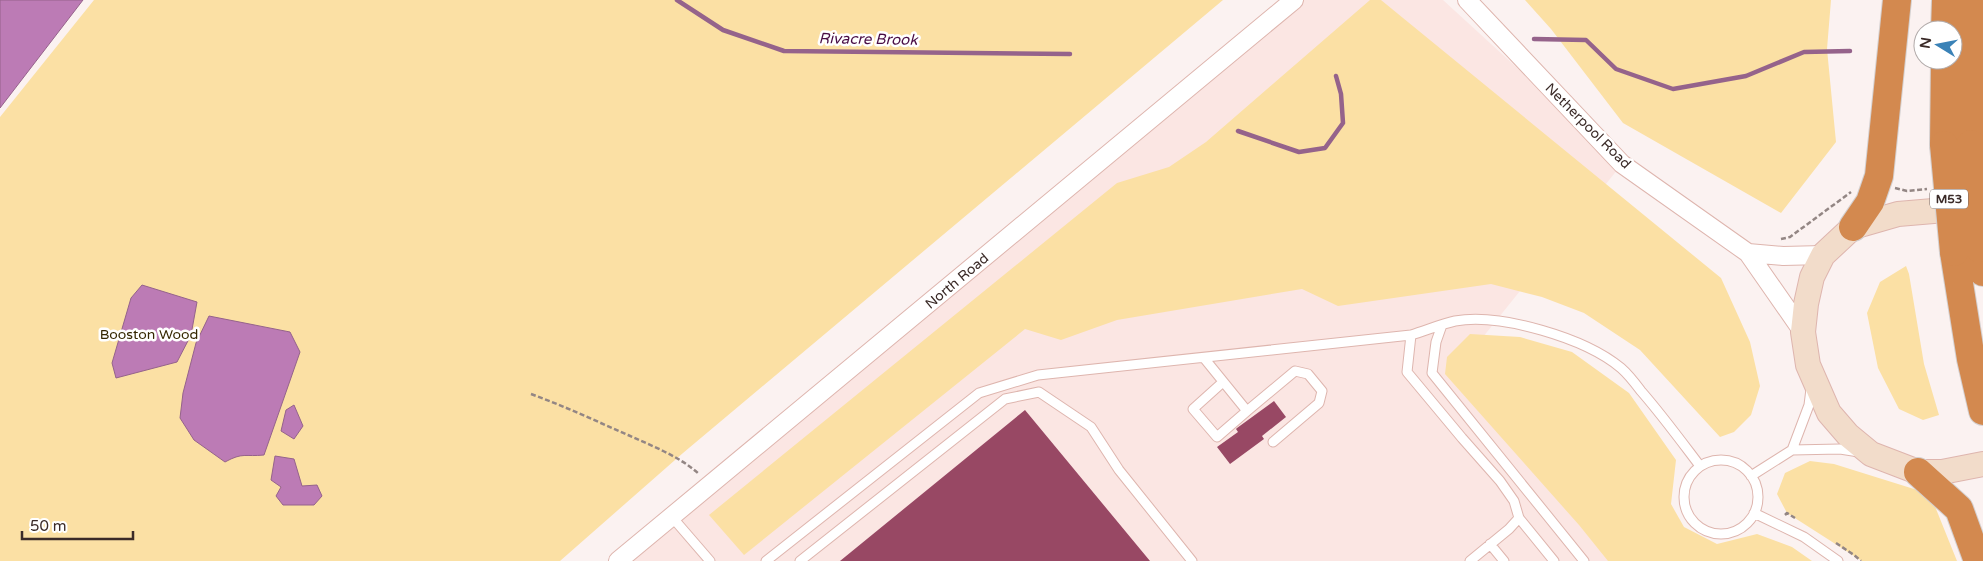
<svg xmlns="http://www.w3.org/2000/svg" width="1983" height="561" viewBox="0 0 1983 561" font-family="'Varela Round',sans-serif">
  <style>
    .built { fill: #fbe6e3 }
    .green { fill: #fbe0a4 }
    .water { fill: #bc7bb5; stroke: #95638b }
    .lines { fill: none; stroke-linecap: round; stroke-linejoin: round }
    .stream { stroke: #95638b; stroke-width: 4.5 }
    .building { fill: #984864 }
    .service-casing { stroke: #deb5ae; stroke-width: 11 }
    .minor-casing { stroke: #deb5ae; stroke-width: 20 }
    .secondary-casing { stroke: #deb5ae; stroke-width: 26 }
    .motorway-casing { stroke: #d4d0d0; stroke-width: 30 }
    .path { stroke: #938684; stroke-width: 2.5; stroke-dasharray: 5 2.5; stroke-linecap: butt }
    .service { stroke: #fff; stroke-width: 9 }
    .minor { stroke: #fff; stroke-width: 18 }
    .secondary { stroke: #f2dcca; stroke-width: 24 }
    .motorway { stroke: #d3894f; stroke-width: 28 }
    .motorway-bridge-casing { stroke: #d4d0d0; stroke-width: 30; stroke-linecap: butt }
    .motorway-bridge { stroke: #d3894f; stroke-width: 28 }
    .labels { text-anchor: middle; dominant-baseline: central; stroke-width: 5; stroke-linejoin: round; paint-order: stroke }
    .shield { fill: #fff; stroke: #766b68; stroke-width: 1 }
    .shield-label { font-size: 12px; font-weight: bold; fill: #3b2b28 }
    .street-label { font-size: 14px; fill: #3b2b28; stroke: #fff }
    .park-label { font-size: 14px; fill: #352701; stroke: #fff }
    .water-label { font-size: 15px; font-style: italic; fill: #490d45; stroke: #fff }
  </style>
  <rect width="100%" height="100%" fill="#fbf2f1"/>
  <!-- built -->
  <path class="built" d="M1302,0h141l179,164 -168,209 155,188h-991z"/>
  <!-- green -->
  <path class="green" d="M94,0h1129l-540,453 -123,108h-560v-444z
    M1370,0h11l340,278 29,64 10,44 -9,29 -17,17 -14,5 -80,-87 -56,-37 -42,-16 -51,-13 -153,22 -36,-17 -185,31 -56,20 -36,-11 -281,226 -35,-40 408,-332 52,-16 37,-25z
    M1525,0h306l-4,49 9,93 -55,71 -158,-90 -72,-94z
    M1906,266l3,8 15,90 15,51 -16,5 -24,-11 -21,-41 -11,-55 13,-31z
    M1470,334l50,3 52,15 57,41 47,67 -5,44 13,23 33,17 40,-10 35,13 20,14h-204l-29,-36 -134,-151 2,-17z
    M1810,461l24,3 96,30 27,67h-95l-75,-48 -10,-19 8,-21z"/>
  <!-- water -->
  <path class="water" d="M0,0h83l-83,108z
    M142,285l55,17 -6,33 -14,27 -61,16 -4,-15 19,-65z
    M209,316l81,16 10,20 -36,103c-19,2 -21,-3 -39,7l-31,-22 -14,-22 3,-25 13,-50z
    M294,405l9,21 -9,13 -13,-8 5,-21z
    M275,456l19,3 8,27 15,-1 5,11 -8,9h-31l-7,-9 5,-9 -10,-7z"/>
  <g class="lines">
    <!-- stream -->
    <path class="stream" d="M677,0l46,30 61,21 286,3
      M1534,39l52,1 30,29 57,20 73,-13 58,-24 46,-1
      M1238,131l61,21 26,-4 18,-25 -2,-29 -5,-18"/>
  </g>
  <!-- building -->
  <path class="building" d="M1274,401l12,16 -24,19 2,3 -34,25 -13,-17 21,-15 -2,-3 1,-1z
    M1025,410l125,151h-310z"/>
  <g class="lines">
    <!-- service casing -->
    <g class="service-casing">
      <path id="service" d="M1442,325l-6,17 -4,31 152,188
        M1204,358l43,53 48,-40 13,3 14,17 -3,12 -46,39
        M1223,382l-30,27 24,28 30,-26
        M1792,450l17,-45 2,-16
        M1684 497a37 37 0 1 1 74 0a37 37 0 1 1-74 0Z
        M1751,476l41,-26 48,-1 19,3
        M1754,513l50,24 34,24
        M672,517l38,44
        M1519,518l35,43
        M1490,544l14,17
        M766,561l213,-168 59,-18 373,-40
        M800,561l205,-162 34,-7 52,35 28,43 73,91
        M1470,561l39,-32 10,-11 -5,-17 -14,-20 -38,-43 -55,-66 4,-37c14,-4 30,-11 44,-14 46,-8 130,17 166,47 7,6 14,15 20,23 21,24 40,50 59,75"/>
    </g>
    <!-- minor casing -->
    <g class="minor-casing">
      <path id="minor" d="M1467,0l155,164 126,89 55,79
        M1748,253l35,3 40,-1
        M618,561l676,-561"/>
    </g>
    <!-- secondary casing -->
    <g class="secondary-casing">
      <path id="secondary" d="M1969,208l-71,6 -45,13 -30,28 -11,22 -6,27 -3,28 5,33 21,48 19,22 23,19 47,18h24l41,-8"/>
    </g>
    <!-- motorway casing -->
    <g class="motorway-casing">
      <path id="motorway" d="M1969,0l2,144
        M1945,30l1,-30
        M1944,145l1,-85
        M1853,227l17,-25 9,-26 18,-176
        M1979,248l4,24
        M1954,252l17,107 12,52
        M1918,472l41,37 19,52"/>
    </g>
    <!-- path -->
    <path class="path" d="M1895,188l12,3 20,-2
      M1781,239l9,-2 61,-45
      M531,394c33,12 65,27 97,41 24,11 51,21 71,39
      M1785,515l2,-2 8,5
      M1836,543l18,12 7,6"/>
    <!-- service -->
    <use href="#service" class="service"/>
    <!-- minor -->
    <use href="#minor" class="minor"/>
    <!-- secondary -->
    <use href="#secondary" class="secondary"/>
    <!-- motorway -->
    <use href="#motorway" class="motorway"/>
    <!-- motorway-bridge casing -->
    <g class="motorway-bridge-casing">
      <path id="motorway-bridge" d="M1971,144l8,104
        M1944,145l10,107"/>
    </g>
    <!-- motorway-bridge -->
    <use href="#motorway-bridge" class="motorway-bridge"/>
  </g>
  <g class="labels">
    <!-- shield labels -->
    <rect class="shield" x="1930" y="189.5" width="38" height="19" rx="4"/>
    <g class="shield-label">
      <text x="1949" y="199">M53</text>
    </g>
    <!-- street labels -->
    <g class="street-label">
      <text transform="translate(1588 126) rotate(45)">Netherpool Road</text>
      <text transform="translate(957 281) rotate(-40)">North Road</text>
    </g>
    <!-- park labels -->
    <g class="park-label">
      <text x="149" y="334">Booston Wood</text>
    </g>
    <!-- water labels -->
    <g class="water-label">
      <text transform="translate(868 39) rotate(1)">Rivacre Brook</text>
    </g>
  </g>
  <!-- north arrow -->
  <g transform="translate(1938 45) rotate(280)"><circle r="24" fill="#ffffff" stroke="#b1aaa9"/>
  <path d="M0-4L9 19L0 12L-9 19Z" fill="#3a82b7"/>
  <text y="-8" font-size="14" font-weight="bold" text-anchor="middle" fill="#3b2b28">N</text>
  </g>
  <!-- scale -->
  <path d="M22 531v8h111v-8" fill="none" stroke="#3b2b28" stroke-width="2.5"/>
  <text x="30" y="531" font-size="15" fill="#3b2b28" stroke="#ffffff" stroke-width="4" paint-order="stroke">50 m</text>
</svg>
